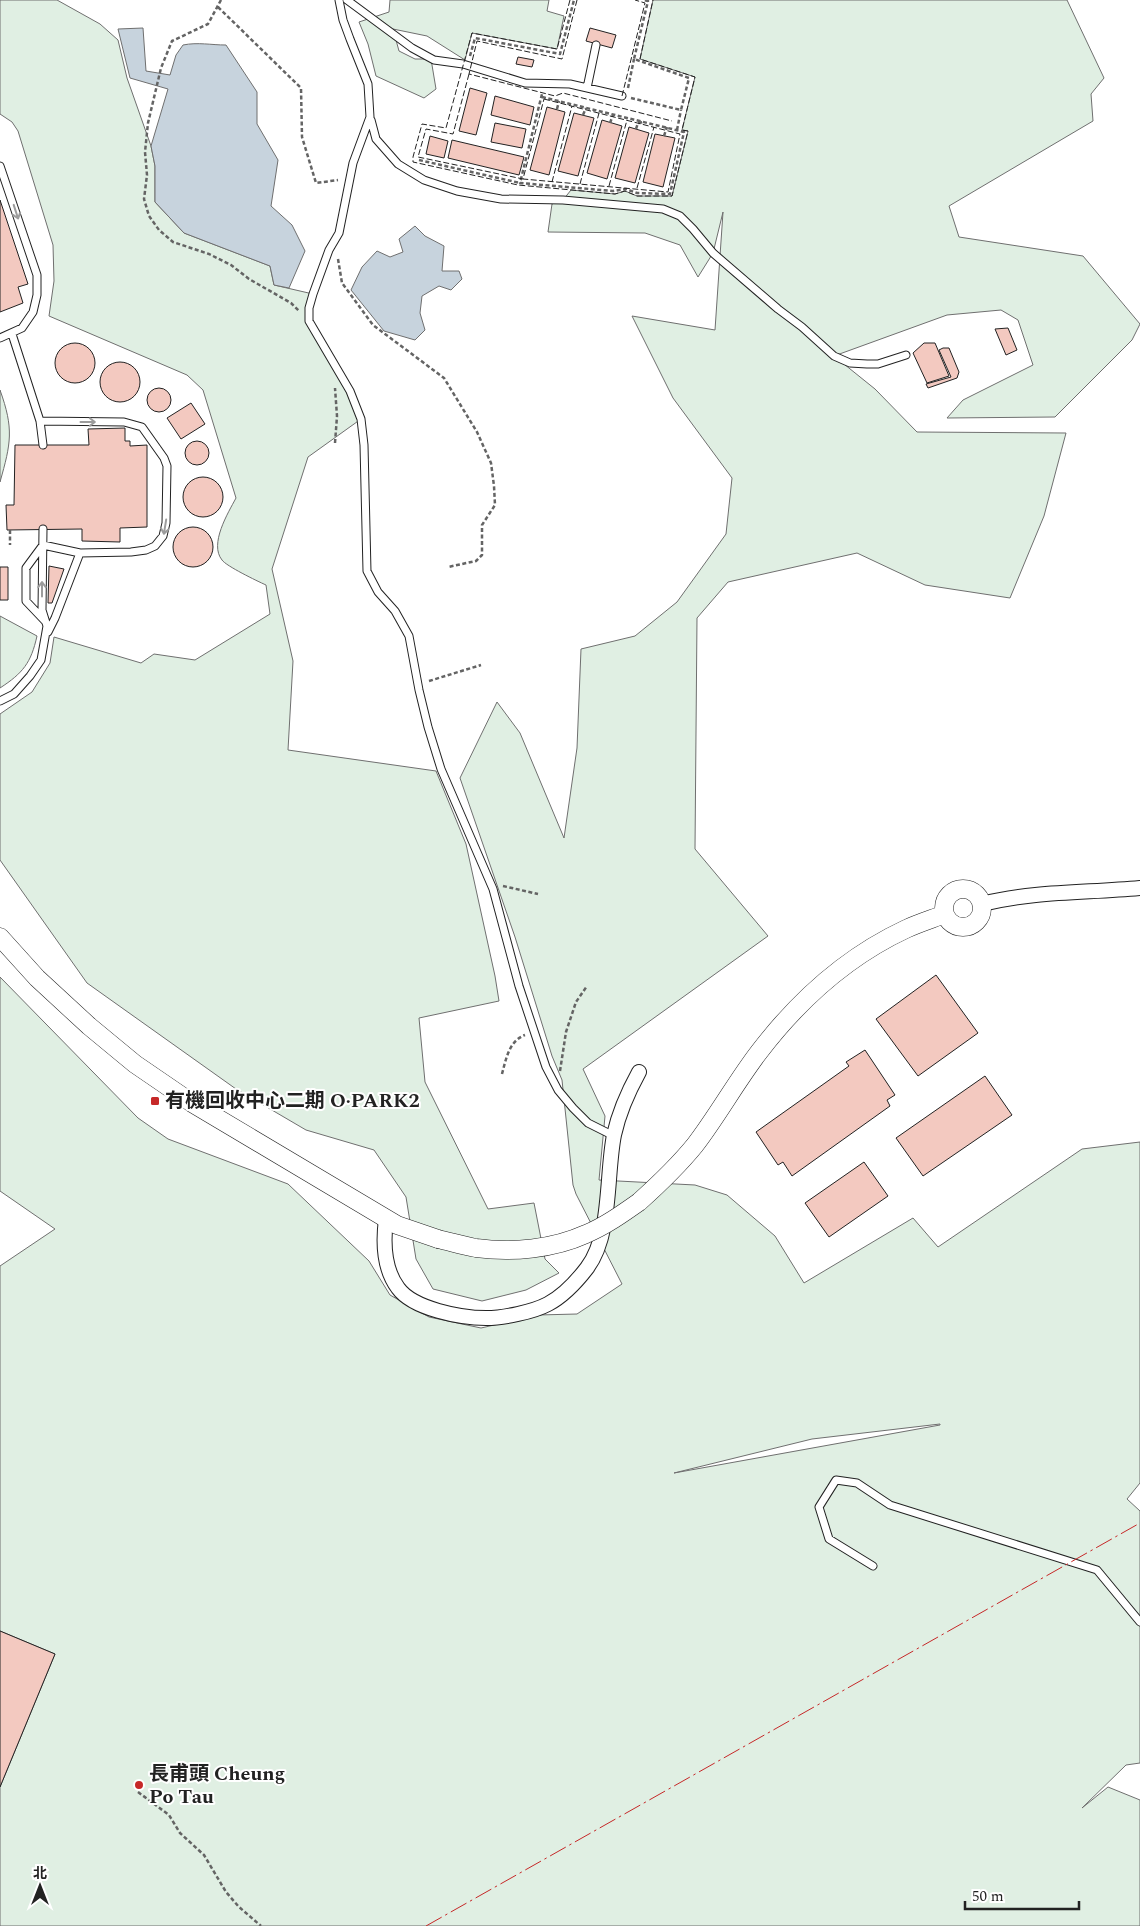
<svg xmlns="http://www.w3.org/2000/svg" width="1140" height="1926" viewBox="0 0 1140 1926" font-family="Spectral,'Noto Sans SC',serif">
  <style>
    .green { fill: #e0efe3; stroke: #6f6f6f; fill-rule: evenodd }
    .water { fill: #c7d3dd; stroke: #6f6f6f }
    .building { fill: #f3c9c0; stroke: #222 }
    .lines { fill: none; stroke-linecap: round; stroke-linejoin: round }
    .service-casing { stroke: #222; stroke-width: 9 }
    .minor-casing { stroke: #222; stroke-width: 16 }
    .tertiary-casing { stroke: #222; stroke-width: 19 }
    .path { stroke: #646464; stroke-width: 2.5; stroke-dasharray: 4 2.5; stroke-linecap: butt }
    .service { stroke: #fff; stroke-width: 7 }
    .minor { stroke: #fff; stroke-width: 14 }
    .tertiary { stroke: #fff; stroke-width: 18 }
    .tertiary-bridge-casing { stroke: #222; stroke-width: 19; stroke-linecap: butt }
    .tertiary-bridge { stroke: #fff; stroke-width: 18 }
    .fence { stroke: #222; stroke-width: 1; stroke-dasharray: 6 2.5; stroke-linecap: butt }
    .power { stroke: #c62828; stroke-width: 1; stroke-dasharray: 18 4 2.5 4; stroke-linecap: butt }
    .oneway { stroke: #9c9c9c }
    .poi-dot { fill: #c62828; stroke: #fff; stroke-width: 2 }
    .labels { text-anchor: middle; dominant-baseline: central; stroke-width: 4; stroke-linejoin: round; paint-order: stroke }
    .poi-label { font-size: 20px; font-weight: bold; fill: #222; stroke: #fff; text-anchor: start }
  </style>
  <rect width="100%" height="100%" fill="#fff"/>
  <!-- green -->
  <path class="green" d="M0,0h57l43,24 18,16 9,38 24,68 4,20v36l29,31 86,33 4,19 39,9 -4,27 52,98 -53,38 -36,112 21,92 -5,89 148,21 30,73 29,132 4,25 -80,17 6,64 63,127 46,-6 11,56 14,14 -33,17 -44,11 -49,-12 -17,-30 -10,-62 -32,-47 -68,-20 -70,-41 -149,-106 -87,-123v-146l32,-22 18,-29 4,-26 87,26 13,-9 41,6 75,-46 -4,-29c-9,-4 -40,-19 -44,-25 -13,-16 6,-47 14,-62l-33,-108 -16,-15 -138,-59 5,-35 -1,-36 -35,-114 -6,-9 -12,-8z
    M390,0h159l-2,11 17,5 -7,33 -85,-16 -7,27 -38,-24 -34,-7 6,22 16,8h16l5,30 -12,9 -48,-22 -8,-32 -9,-22 30,-10z
    M653,0h414l37,78 -13,16 2,27 -144,85 10,31 124,19 57,68 -8,16 -77,77 -108,1 16,-18 70,-35 -15,-45 -17,-10 -54,5 -113,41 41,33 42,43 149,1 -22,83 -34,82 -85,-13 -68,-32 -129,29 -31,36 -2,231 73,87 -185,133 22,47 -6,64 96,5 32,10 48,41 29,47 109,-65 25,29 144,-98 58,-7v341l-13,16 13,12v252l-14,2 -44,43 26,-21 32,13v126h-1140v-139l55,-133 -55,-23v-365l55,-37 -55,-38v-214l138,141 30,21 120,45 81,77 21,34 39,22 52,11 57,-13 39,-1 45,-30 -46,-90 -3,-9 -11,-105 -10,-24 -37,-119 -55,-159 37,-76 23,31 44,105 13,-90 4,-99 54,-13 42,-34 49,-68 6,-56 -59,-80 -41,-82 83,14 8,-118 -10,41 -15,24 -18,-32 -35,-12 -97,-1 4,-28 11,-4 8,-10 44,4 10,-3 12,5h35l16,-65 -6,-1 13,-53 -55,-18zM940,1424v1l-266,48 138,-34z
    M0,390c14,39 11,53 0,92z
    M0,616l37,20c-6,27 -14,37 -37,52z"/>
  <!-- water -->
  <path class="water" d="M143,28l3,43 24,4 6,-20 7,-10c15,-3 28,0 43,0l31,47v32l21,36 -7,46 21,19 13,26 -16,37 -15,-3 -4,-19 -86,-33 -29,-31v-36l-4,-20 17,-57 -38,-11 -12,-49z
    M415,226l10,10 19,10 -2,25h17l3,8 -11,11 -12,-4 -17,10 -2,17 5,17 -10,10 -31,-9 -33,-41 11,-23 15,-16 13,6 13,-5 -4,-13z"/>
  <!-- building -->
  <path class="building" d="M590,28l26,7 -4,13 -26,-7z
    M518,57l16,3 -2,7 -16,-3z
    M470,88l17,5 -11,42 -17,-4z
    M495,96l39,11 -4,18 -39,-10z
    M547,107l18,5 -16,63 -19,-5z
    M574,113l20,5 -16,58 -20,-5z
    M602,120l20,6 -15,53 -20,-6z
    M495,123l31,6 -4,19 -31,-6z
    M629,127l20,6 -14,50 -20,-5z
    M655,134l20,4 -12,49 -20,-5z
    M430,136l18,5 -4,17 -18,-4z
    M452,140l72,17 -5,18 -71,-17z
    M0,200l28,84 -10,3 5,16 -23,9z
    M1008,328l9,22 -11,5 -11,-26z
    M924,343h11l14,33 -22,7 -14,-30z
    M55 363a20 20 0 1 1 40 0a20 20 0 1 1-40 0Z
    M943,348h6l10,24 -2,6 -29,10 -2,-4 25,-7 -12,-27z
    M100 382a20 20 0 1 1 40 0a20 20 0 1 1-40 0Z
    M147 400a12 12 0 1 1 24 0a12 12 0 1 1-24 0Z
    M191,403l14,21 -24,15 -14,-21z
    M125,428v13h5v5l17,-1v82l-27,1v14l-38,-1v-12l-75,1 -1,-25h8l1,-60h74l-1,-16z
    M185 453a12 12 0 1 1 24 0a12 12 0 1 1-24 0Z
    M183 497a20 20 0 1 1 40 0a20 20 0 1 1-40 0Z
    M173 547a20 20 0 1 1 40 0a20 20 0 1 1-40 0Z
    M49,566l15,3 -12,34h-4z
    M0,567h8v33h-8z
    M936,975l42,58 -60,43 -42,-57z
    M865,1050l30,45 -8,5 3,6 -98,70 -9,-14 -5,3 -22,-33 93,-66 -3,-4z
    M985,1076l27,39 -89,61 -27,-38z
    M864,1162l24,34 -59,41 -24,-34z
    M0,1631l55,23 -55,133z"/>
  <g class="lines">
    <!-- service casing -->
    <g class="service-casing">
      <path id="service" d="M339,0l4,20 7,19 18,45 2,33 -17,46 -14,70 -10,17 -16,44 -4,14v13l41,70 11,28 3,26 3,126 11,21 17,19 14,25 10,54 9,37 13,42 52,120 26,97 27,81 12,23 15,18 15,15 26,13
        M347,0l65,48 22,12 29,4 62,19 45,1 52,12
        M587,88l9,-43
        M371,120l5,19 22,25 26,16 33,11 44,8 62,1 100,9 17,7 13,13 20,24 65,56 24,18 32,29 16,7 17,1h11l28,-9
        M0,166l37,109v20l-4,17 -11,16 -22,10
        M12,334l28,87 3,24
        M40,421l84,1 18,5 22,31 3,8 -1,57 -3,13 -8,10 -9,4 -15,2 -51,1 -37,-8 -17,23v33l19,20
        M48,632l7,-14 25,-65
        M0,701l14,-7 16,-18 11,-16 6,-34 -5,-16 1,-81
        M873,1566l-44,-27 -10,-32 17,-27 21,3 33,22 207,65 43,52"/>
    </g>
    <!-- minor casing -->
    <g class="minor-casing">
      <path id="minor" d="M982,904c52,-13 105,-11 158,-16
        M386,1219c-3,23 -3,49 12,69 15,21 63,30 88,30 17,0 47,-6 62,-14 15,-8 29,-23 39,-36 25,-33 19,-93 27,-133 5,-23 14,-43 25,-63"/>
    </g>
    <!-- tertiary casing -->
    <g class="tertiary-casing">
      <path id="tertiary" d="M944 908a19 19 0 1 1 38 0a19 19 0 1 1-38 0Z
        M0,937l37,41 52,48 46,38 57,39 205,122 41,14
        M639,1202c20,-18 39,-36 56,-57 23,-30 41,-63 64,-93 39,-51 89,-96 147,-123 13,-6 26,-10 39,-15"/>
    </g>
    <!-- path -->
    <path class="path" d="M221,0l-13,24 -36,17 -11,27 -13,55 -3,29 2,23 -3,24 5,17 10,14 14,12 36,12 22,11 18,14 42,24 8,8
      M218,7l83,81 1,49 14,46 22,-3
      M470,56l5,-18 85,16 14,-54
      M628,88l6,-29
      M542,97l142,35 -14,62 -33,-1 -11,-4 -13,2 -93,-8 22,-89
      M631,98l50,12 8,-32 -55,-19 14,-58 -5,-1
      M557,109l2,-8
      M583,115l3,-7
      M610,123l3,-8
      M636,129l2,-6 5,-1
      M677,130l4,-20
      M664,136l3,-9
      M419,160l101,23
      M338,259l4,24 31,42 71,53 33,54 14,31 3,23 1,19 -13,20v30l-6,6 -28,6
      M335,443l2,-27 -2,-28
      M10,530v15
      M429,681l52,-16
      M503,886l35,8
      M560,1071l6,-39 10,-30 11,-16
      M502,1074c4,-15 7,-33 23,-39
      M138,1792l31,23 11,18 24,22 22,37 13,15 22,19"/>
    <!-- service -->
    <use href="#service" class="service"/>
    <!-- minor -->
    <use href="#minor" class="minor"/>
    <!-- tertiary -->
    <use href="#tertiary" class="tertiary"/>
    <!-- tertiary-bridge casing -->
    <g class="tertiary-bridge-casing">
      <path id="tertiary-bridge" d="M438,1239c13,3 26,7 38,9 36,5 77,1 110,-14 19,-8 36,-20 53,-32"/>
    </g>
    <!-- tertiary-bridge -->
    <use href="#tertiary-bridge" class="tertiary-bridge"/>
    <!-- fence -->
    <path class="fence" d="M570,0l-13,49 -85,-16 -26,95 -24,-4 -9,33v5l105,23 97,9 10,-3 12,5h35l16,-65 -6,-1 13,-53 -55,-18 13,-59
      M577,0l-15,59 -85,-18 -8,33 86,22 8,-3 109,28
      M469,74l-16,60 -27,-5 -8,28 105,22
      M622,96l23,-93 -10,-3
      M544,99l136,35 -12,58 -145,-13z
      M552,182l20,-76
      M580,184l19,-71
      M609,186l18,-66
      M637,188l17,-61"/>
    <!-- power -->
    <path class="power" d="M426,1926l714,-403"/>
  </g>
  <!-- one-way arrows -->
  <defs><path id="oneway-shaft" d="M-6 0H5M1.5-3L5.5 0L1.5 3" fill="none" stroke-width="1.6" stroke-linecap="round" stroke-linejoin="round" transform="scale(1.25)"/></defs>
  <g class="oneway">
    <use href="#oneway-shaft" transform="translate(16 212) rotate(72)"/>
    <use href="#oneway-shaft" transform="translate(88 422)"/>
    <use href="#oneway-shaft" transform="translate(165 527) rotate(99)"/>
    <use href="#oneway-shaft" transform="translate(42 589) rotate(-90)"/>
  </g>
  <!-- markers -->
  <g class="poi-dot">
    <rect x="150" y="1096" width="10" height="10" rx="2.5"/>
    <circle cx="139" cy="1785" r="5"/>
  </g>
  <g class="labels">
    <!-- poi labels -->
    <g class="poi-label">
      <text x="165" y="1101">有機回收中心二期 O·PARK2</text>
      <text x="149" y="1774">長甫頭 Cheung<tspan x="149" dy="23">Po Tau</tspan></text>
    </g>
  </g>
  <!-- north arrow -->
  <g transform="translate(40 1886)" stroke="#ffffff" stroke-width="4" paint-order="stroke">
  <path d="M0-4L9 19L0 12L-9 19Z" fill="#222222"/>
  <text y="-8" font-size="14" font-weight="bold" text-anchor="middle" fill="#222222">北</text>
  </g>
  <!-- scale -->
  <path d="M965 1901v8h114v-8" fill="none" stroke="#222222" stroke-width="2.5"/>
  <text x="972" y="1901" font-size="15" fill="#222222" stroke="#ffffff" stroke-width="4" paint-order="stroke">50 m</text>
</svg>
